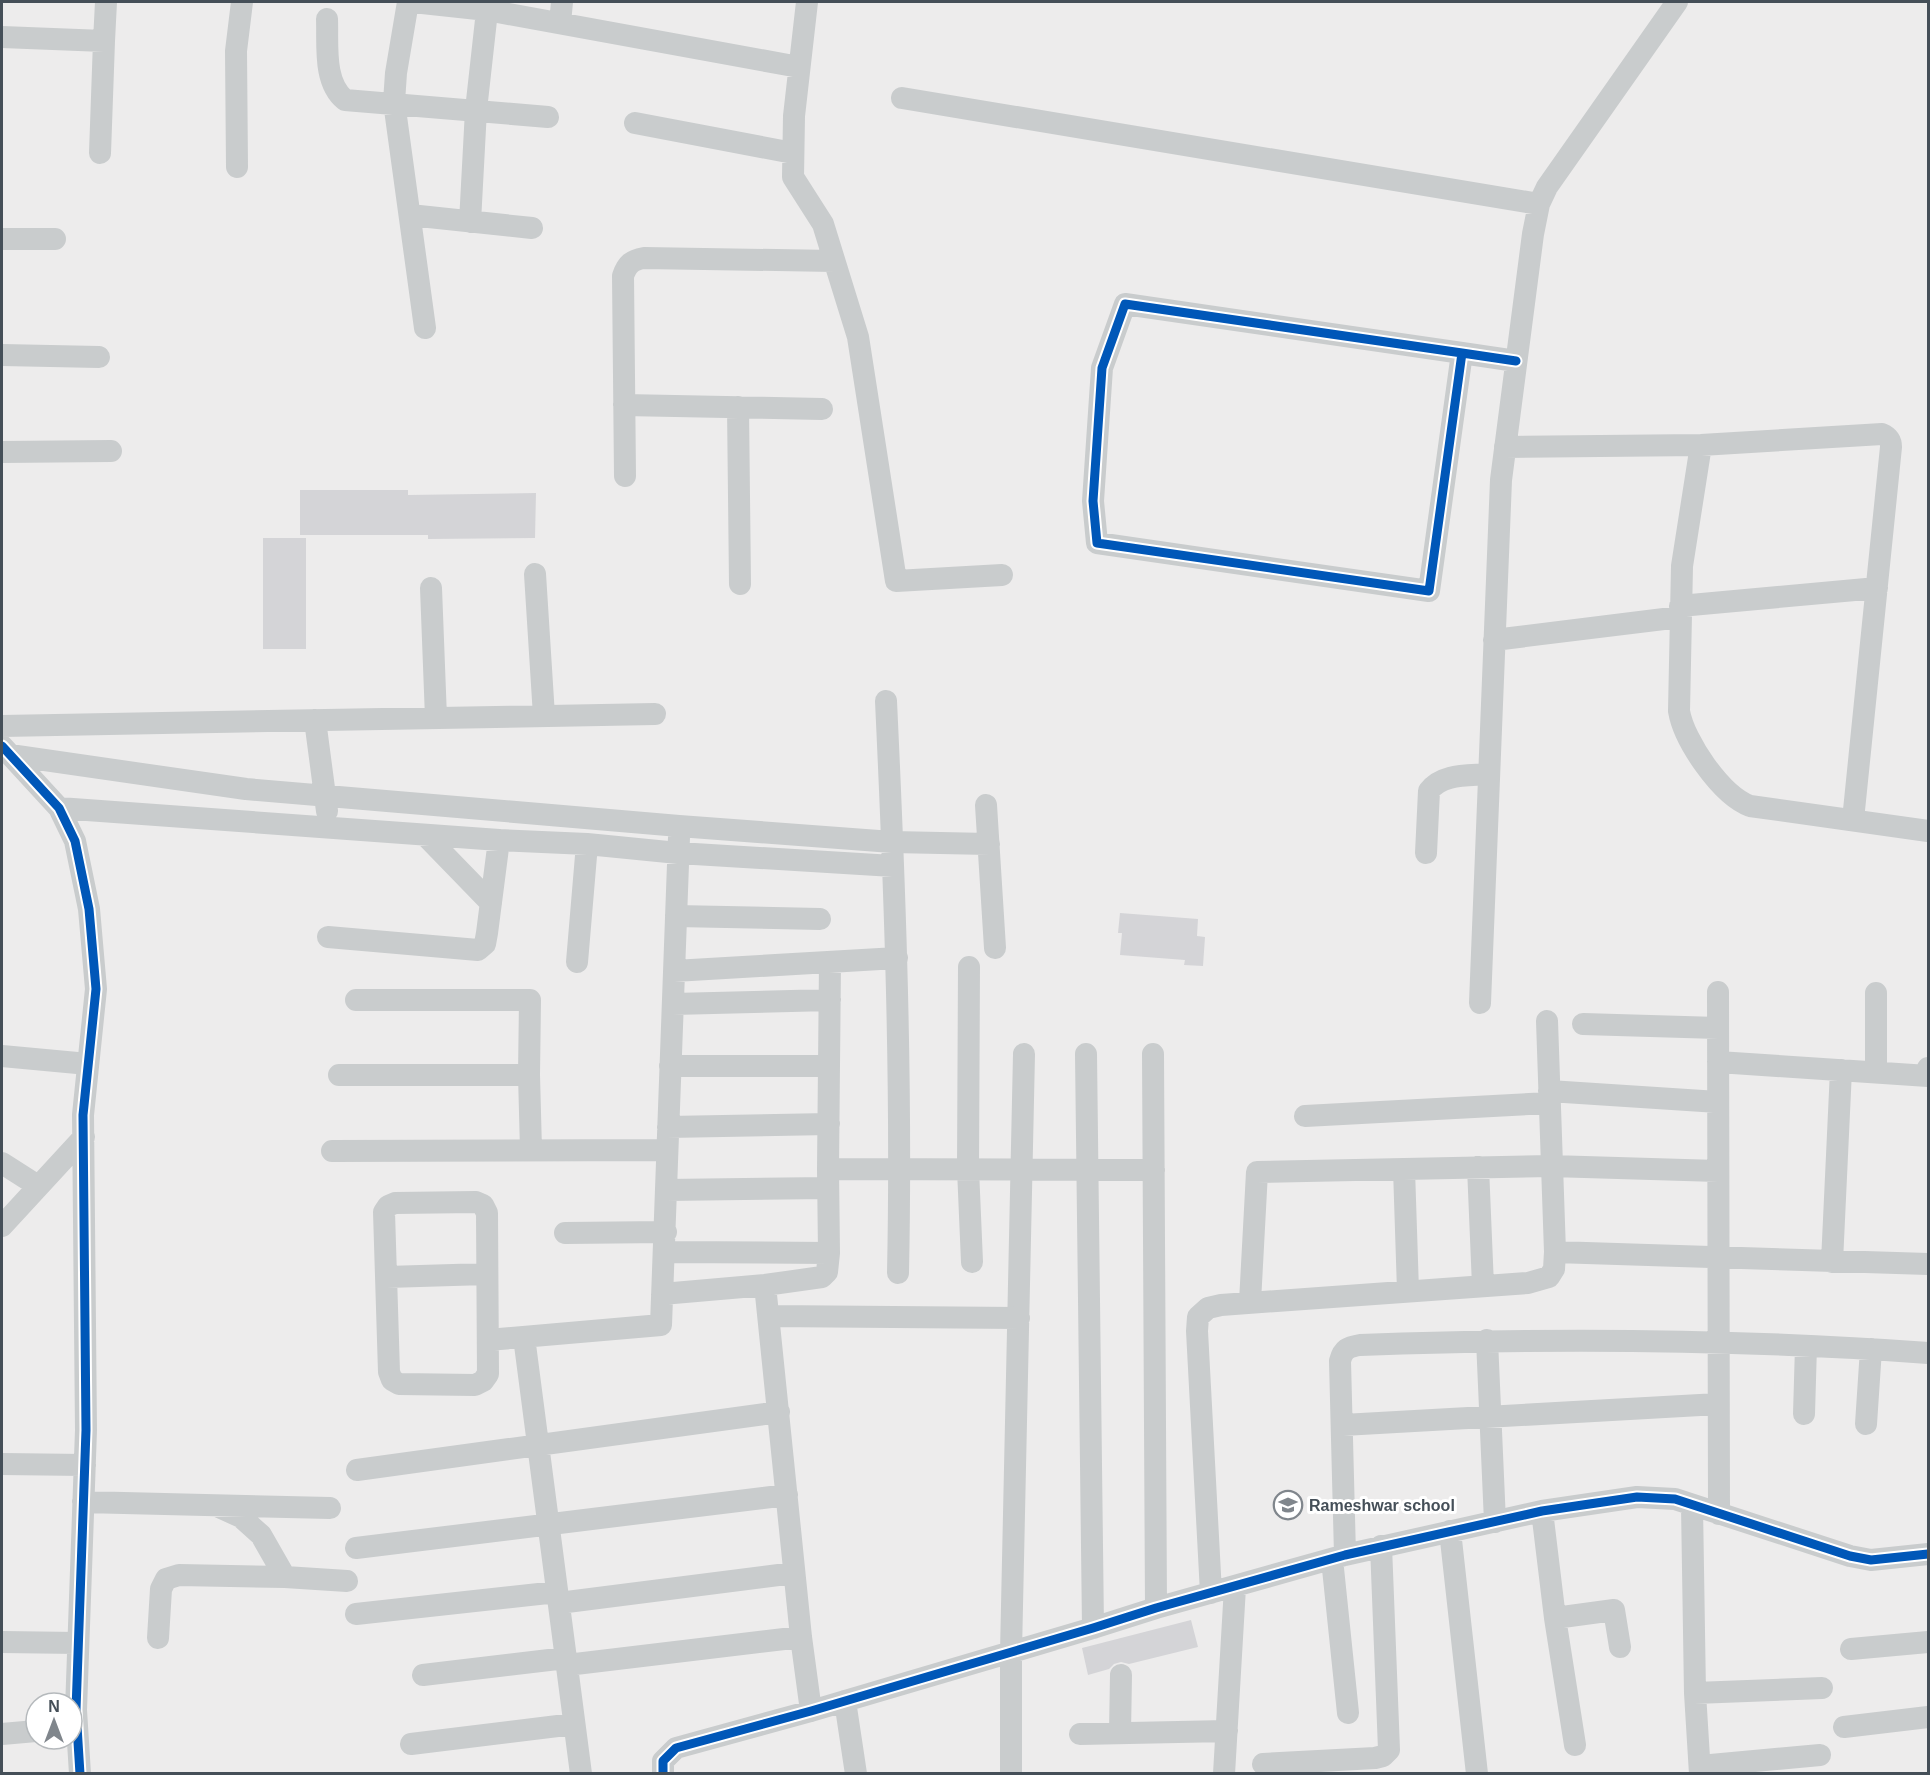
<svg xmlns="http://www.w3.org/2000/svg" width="1930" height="1775" viewBox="0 0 1930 1775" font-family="Arial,sans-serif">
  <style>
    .building { fill: #d4d4d7 }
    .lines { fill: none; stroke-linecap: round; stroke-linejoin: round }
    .minor { stroke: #c9cccd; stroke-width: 22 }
    .cycleway-casing { stroke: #fff; stroke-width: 13 }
    .cycleway { stroke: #0057b8; stroke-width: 9 }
    .labels { text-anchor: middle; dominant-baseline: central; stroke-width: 6; stroke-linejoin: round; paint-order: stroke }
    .poi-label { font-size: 16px; font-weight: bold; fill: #454f58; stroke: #fff; text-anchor: start }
  </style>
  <rect width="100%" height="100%" fill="#edecec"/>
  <!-- building -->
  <path class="building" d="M300,490h108v5l128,-2 -1,45 -107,1v-4h-128z
    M263,538h43v111h-43z
    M1120,913l78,6 -1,17 8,1 -2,29 -19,-1 1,-5 -65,-5 2,-22h-4z
    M1191,1620l7,27 -69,17 -8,-2 -7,2 -5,5 -21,6 -6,-27z"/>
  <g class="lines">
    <!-- minor -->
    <path class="minor" d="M408,2l-12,71 -2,29 31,226
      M413,2l74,8 312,57
      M807,2l-13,114 -1,61 30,47 35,113 38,244 106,-6
      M327,19c1,26 -4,63 18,81l203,17
      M560,23l2,-21
      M2,37l102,4 -4,112
      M104,41l2,-39
      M902,98l637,106
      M635,123l158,30
      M237,167l-1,-116 6,-49
      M410,215l122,13
      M470,222l6,-112 12,-108
      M2,239h53
      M1462,353l-33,238 -332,-48 -4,-42 9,-133 23,-64 337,49 54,8
      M2,355l97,2
      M624,405l198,4
      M738,407l2,177
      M1701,445l-19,121 -3,145c5,30 42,84 71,95l178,25
      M1505,447l196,-2 181,-11c7,3 9,6 9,13l-38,373
      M2,452l109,-1
      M625,476l-2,-200c4,-12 9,-16 21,-18l190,3
      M535,574l9,142
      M431,588l5,130
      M1680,606l197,-18
      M1494,640l186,-23
      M886,701c9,191 16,381 12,572
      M315,720l12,91
      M2,726l653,-12
      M2,746l57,62 16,33 14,68 7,80 -13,126 3,315 -10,280 4,64
      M10,755l236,34 433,37 213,16 97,2
      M986,805l9,143
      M59,808l440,32 88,4 91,9 215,13
      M425,835l66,68
      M1426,853l3,-62c13,-18 40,-15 60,-17
      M676,916l144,3
      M328,937l150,13 7,-6 2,-11 12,-93
      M577,962l10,-118
      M969,967l-1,202 4,93
      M674,971l223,-13
      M1718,992l1,522
      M356,1000h174l-1,75 2,75
      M1480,1003l21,-523 32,-246 6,-30 8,-17 130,-185
      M673,1004l157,-4
      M1583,1024l135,4
      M1086,1054l7,574
      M1153,1054l3,554
      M2,1056l86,8
      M1718,1062l210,14v-8
      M670,1066h159
      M1876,1072v-79
      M339,1075h190
      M1549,1091l169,11
      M1305,1116l244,-13
      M668,1127l161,-3
      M332,1151l335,-1
      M2,1163l36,23
      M1478,1167l5,119
      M828,1169l326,1
      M1404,1169l4,122
      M666,1190l162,-2
      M476,1202l7,3 4,8 1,161 -5,7 -8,4 -76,-1 -7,-4 -3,-8 -5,-160 4,-6 7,-3z
      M2,1226l82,-89
      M565,1233l101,-1
      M665,1252l164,1
      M1555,1252l373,12
      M1832,1262l9,-192
      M387,1277l99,-3
      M765,1285l36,352 10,74
      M662,1294l103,-9 57,-8 5,-5 2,-19 -1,-84 2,-207
      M1250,1302l7,-130 294,-6 167,5
      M769,1316l250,2
      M524,1337l57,437
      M488,1340l173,-15 18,-488
      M1487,1340l8,182
      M1804,1414l2,-68
      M1866,1424l5,-75
      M1343,1425l375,-21
      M2,1464l83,1
      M357,1470l422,-58
      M83,1502l247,6
      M1692,1506l3,187 127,-5
      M219,1507l22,10 20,18 24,42
      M1542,1511l13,107 59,-8 6,37
      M1450,1531l27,243
      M356,1548l431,-53
      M1345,1555l-5,-194c3,-12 8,-14 20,-16 189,-7 380,-6 568,8
      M1332,1559l16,154
      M1211,1593l-14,-262 1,-14 10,-9 13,-3 307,-22 21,-6 5,-8 1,-17 -8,-231
      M559,1603l235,-30
      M356,1614l201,-22
      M1555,1618l20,127
      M158,1638l3,-49 5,-10 13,-4 106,2 62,4
      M2,1642l76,1
      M1851,1649l77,-7
      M567,1665l234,-28
      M423,1675l143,-17
      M1695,1693l5,81
      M845,1701l11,73
      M1844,1727l84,-10
      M1120,1733l1,-58
      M2,1734l34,-3
      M1080,1734l147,-3
      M411,1744l163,-20
      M1263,1764l112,-6 8,-2 6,-6 -8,-204
      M1700,1766l120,-11
      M663,1774v-13l13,-13 135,-37 282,-83 63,-20 189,-53 197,-44 95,-14 38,2 175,57 21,4 57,-6
      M1011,1774v-122l13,-598
      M1224,1774l11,-187"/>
    <!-- cycleway casing -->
    <g class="cycleway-casing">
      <path id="cycleway" d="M1462,353l-33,238 -332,-48 -4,-42 9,-133 23,-64 337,49 54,8
        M2,746l57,62 16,33 14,68 7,80 -13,126 3,315 -10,280 4,64
        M663,1774v-13l13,-13 135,-37 282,-83 63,-20 189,-53 197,-44 95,-14 38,2 175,57 21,4 57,-6"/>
    </g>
    <!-- cycleway -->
    <use href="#cycleway" class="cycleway"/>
  </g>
  <!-- icons -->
  <defs>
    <g id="school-ring" transform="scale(1.5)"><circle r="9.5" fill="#fff" stroke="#80868c" stroke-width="1.5"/><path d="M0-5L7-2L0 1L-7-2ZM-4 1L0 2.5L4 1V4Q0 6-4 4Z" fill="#80868c"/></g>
  </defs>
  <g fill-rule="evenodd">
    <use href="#school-ring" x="1288" y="1505"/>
  </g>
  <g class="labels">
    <!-- poi labels -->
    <g class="poi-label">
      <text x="1309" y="1505">Rameshwar school</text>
    </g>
  </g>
  <!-- border -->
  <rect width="1930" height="1775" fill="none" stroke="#454f58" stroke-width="6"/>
  <!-- north arrow -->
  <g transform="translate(54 1721)"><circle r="28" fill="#ffffff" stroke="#b5b9bc" stroke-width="1.5"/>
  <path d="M0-4.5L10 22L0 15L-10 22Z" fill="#80868c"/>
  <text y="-9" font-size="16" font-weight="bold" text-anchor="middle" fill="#454f58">N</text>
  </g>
</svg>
